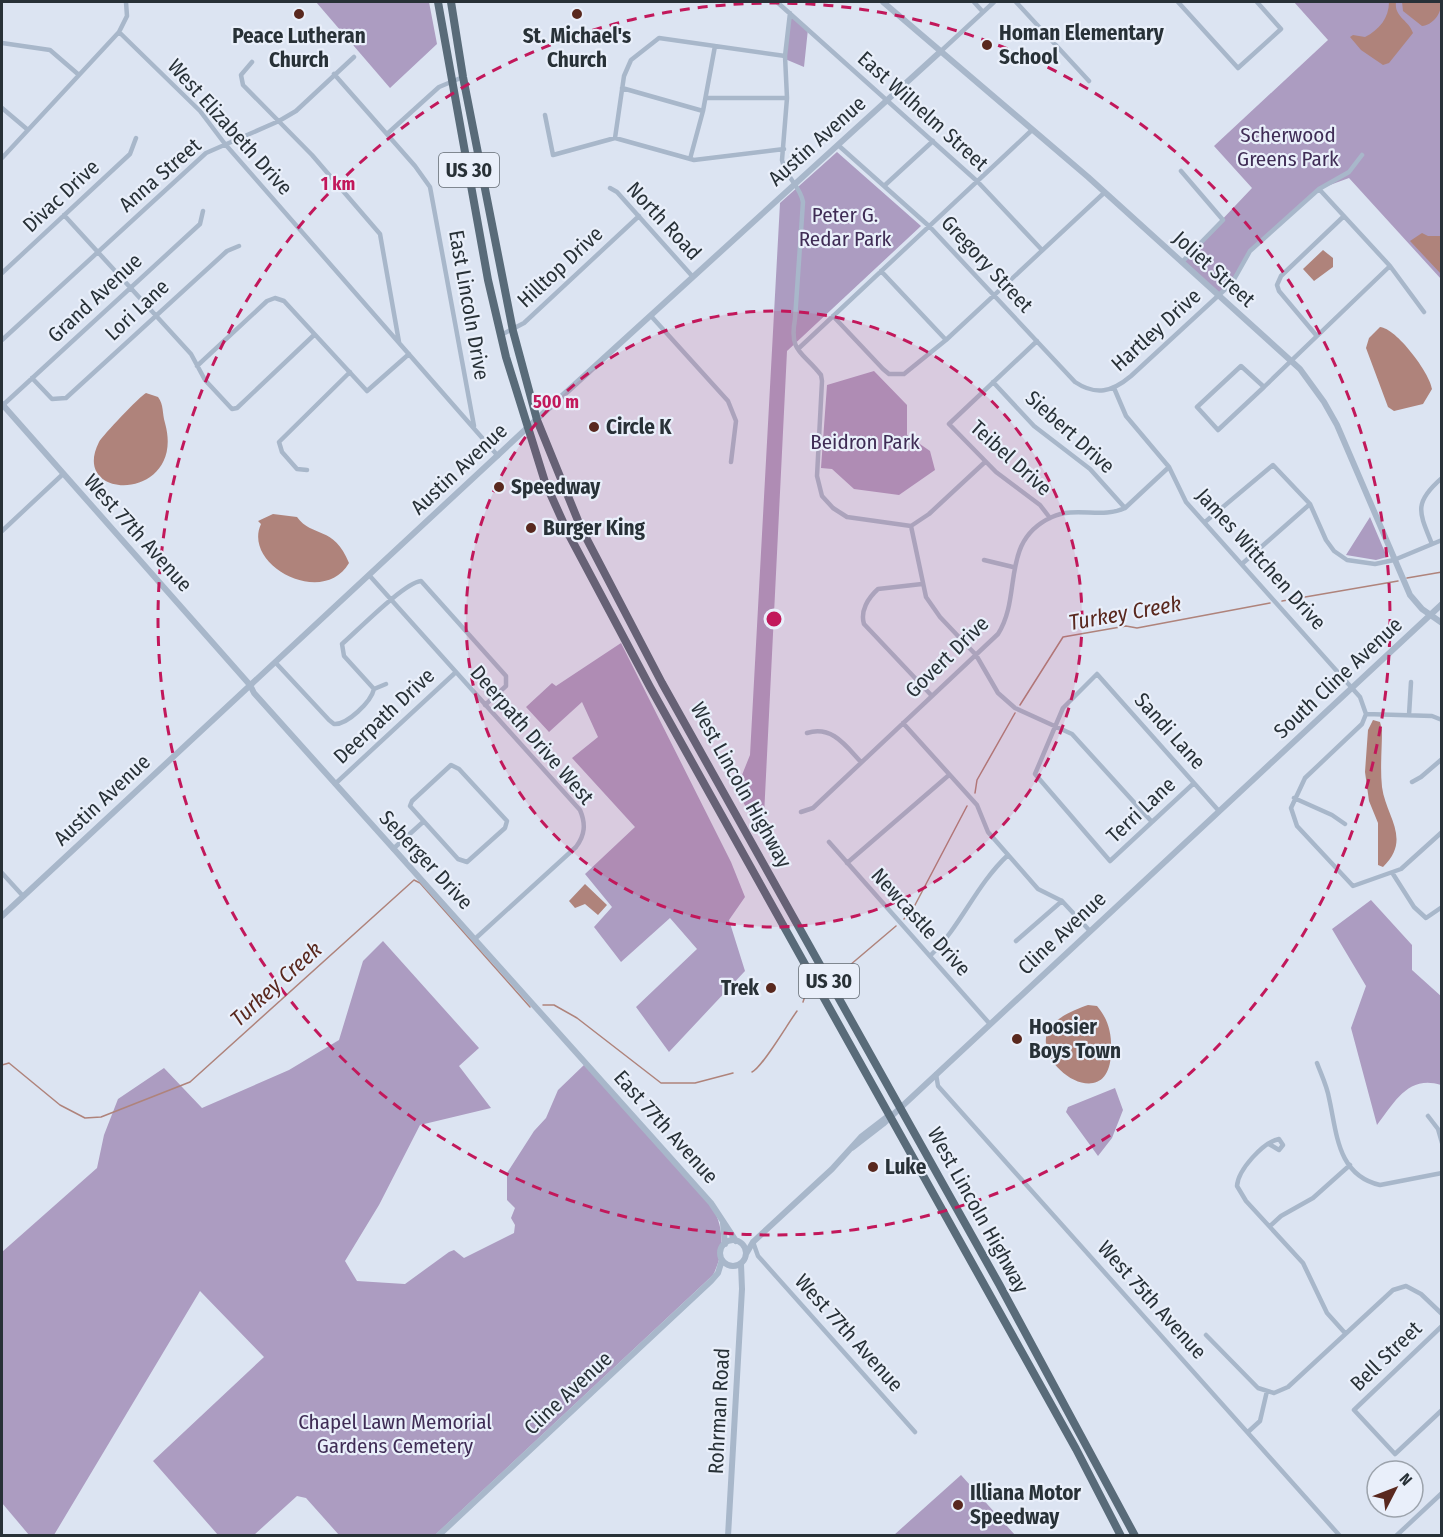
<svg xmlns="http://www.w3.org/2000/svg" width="1443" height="1537" viewBox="0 0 1443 1537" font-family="'Fira Sans Condensed',sans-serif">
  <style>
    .green { fill: #ac9cc1 }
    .water { fill: #af837b }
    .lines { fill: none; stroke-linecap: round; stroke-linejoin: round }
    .stream { stroke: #af837b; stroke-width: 1.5 }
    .minor { stroke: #a8b7ca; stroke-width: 4.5 }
    .tertiary { stroke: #a8b7ca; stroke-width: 6 }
    .primary { stroke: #596b79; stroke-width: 8 }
    .ring { fill: none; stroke: #c2185b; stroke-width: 3; stroke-dasharray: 10 8 }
    .poi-dot { fill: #59281e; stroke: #e9effa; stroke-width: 2 }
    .labels { text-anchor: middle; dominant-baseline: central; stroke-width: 4.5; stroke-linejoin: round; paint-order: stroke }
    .shield { fill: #e9effa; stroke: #626a72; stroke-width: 1.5 }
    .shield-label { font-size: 20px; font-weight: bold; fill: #283137 }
    .poi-label { font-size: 21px; font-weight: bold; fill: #283137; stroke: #e9effa; text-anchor: start }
    .street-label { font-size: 21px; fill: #283137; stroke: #e9effa }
    .park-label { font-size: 21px; fill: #3f2c55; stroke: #e9effa }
    .water-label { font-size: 22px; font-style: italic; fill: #59281e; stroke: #e9effa }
    .centre { fill: #c2185b; stroke: #e9effa; stroke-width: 3 }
    .ring-label { font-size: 18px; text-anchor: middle; font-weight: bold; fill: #c2185b; stroke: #e9effa; stroke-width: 4.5; stroke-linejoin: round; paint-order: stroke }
  </style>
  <rect width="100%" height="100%" fill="#dce4f2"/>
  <!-- green -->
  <path class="green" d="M316,2h113l8,42 -47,44z
    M1294,2h147v277l-92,-101 -30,11 -69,62 -18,32 -13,12 -37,-33 70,-74 -38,-42 114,-106z
    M790,13l18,16 -4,38 -19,-8z
    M837,152l84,74 -134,125 -24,485 -27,-46 14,-35 30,-552z
    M874,371l33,34v30l23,16 5,19 -36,25 -45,-6 -22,-20 -11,-1 6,-83z
    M1370,517l17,40 -11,3 -30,-5z
    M621,643l110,219 14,35 -16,23 16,51 -76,81 -33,-45 61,-58 -27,-31 -49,44 -27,-35 18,-20 -27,-33 50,-47 -63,-69 26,-21 -16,-35 -33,30 -23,-25 26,-24 4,3z
    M1371,900l41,45v25l30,27 -1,88c-33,-10 -46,17 -64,40l-26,-97 15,-42 -34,-57z
    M383,941l96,107 -20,18 32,42 -71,17 -41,80 -34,56 12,20 48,3 44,-32 5,-2 10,8 50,-25 1,-8 -4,-7 4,-10 -8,-8v-27l27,-42 12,-13 12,-28 27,-26 127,143c13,21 12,47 1,68l-279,261 -95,-1 -33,-37 -9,-2 -43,39h-36l-65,-74 111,-104 -64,-66 -146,244h-25l-27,-32v-251l95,-84 7,-33 14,-36 46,-31 38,40 87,-38 50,-30 24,-79z
    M1115,1088l8,22 -11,28 -14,18 -32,-44 2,-5z
    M961,1475l54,60h-121z"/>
  <!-- water -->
  <path class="water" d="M1389,2h7c-2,15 13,18 17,31l-24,30 -6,2 -22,-15 -11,-13 3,-2 12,2c14,-7 24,-19 24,-35z
    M1402,2h39c1,11 -8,23 -19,24l-19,-15z
    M1422,233l6,3h13v38l-31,-33z
    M1323,250l10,8v9l-19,14 -11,-12z
    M1380,327c16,1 50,46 52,62l-9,15 -29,7 -6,-4 -22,-59 3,-10z
    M146,393l12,4c6,8 4,16 7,26 22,79 -97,80 -66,19 4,-7 41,-46 47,-49z
    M273,514l24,3c15,21 37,8 52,46 -26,45 -107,2 -88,-39l-3,-3z
    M1373,720l7,2 2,8c0,19 -2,38 0,57 4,30 30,52 1,80l-5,-2v-42l-9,-22 -4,-29 3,-42z
    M585,884l22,21 -9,10 -13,-11 -10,4 -6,-7z
    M1088,1005l9,1c12,14 15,29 14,47 -2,65 -82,11 -62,-24 6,-11 27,-20 39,-24z"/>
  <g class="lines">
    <!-- stream -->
    <path class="stream" d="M1407,578l35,-6
      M1282,601l116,-20
      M1020,705l43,-68 63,-11 11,2 133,-25
      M975,793l2,-13 38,-67
      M904,919l11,-14 52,-99
      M843,971l53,-45
      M803,1002l2,-6
      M543,1005h11l23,13 84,65h34l38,-10
      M2,1065l7,-2 51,42 25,13 16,-1 89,-35 224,-202 6,3 110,124
      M752,1072c10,-4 36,-49 45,-61"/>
    <!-- minor -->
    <path class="minor" d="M777,2l201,180 64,68
      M974,2l9,10
      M1016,2l73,79
      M1178,2l60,66 43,-39 -24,-27
      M790,13l-5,43 2,42 -5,62c3,17 18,25 21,42l-8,117c-6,33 7,32 26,56l1,6 -5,95 5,20 11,12 14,9 64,9 18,-12 56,-52
      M119,32l81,79 25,33 273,312
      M2,43l48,7 29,25
      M940,52l54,-50
      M252,62l-11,13 2,10 69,70 68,79 19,108
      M334,74l81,92 15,21 44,239
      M622,88l81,23
      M706,98h81
      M2,108l26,22
      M545,115l8,40 62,-17 79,22 90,-11
      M387,134l52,-47 24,-10
      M615,138l9,-62 7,-16 28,-22 126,18
      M838,145l92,82 145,155c21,14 37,10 56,-6l101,-93 18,-32 69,-62 30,-17 13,-17
      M2,158l117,-126 8,-16 -1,-14
      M690,159l13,-48 12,-65
      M1181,171l42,49 -41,42
      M884,186l49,-45
      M610,188l7,4 76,85
      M1319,189l71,77 34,46
      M64,215l127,139 14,26 27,29 5,-1 77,-73
      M881,271l65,69
      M2,273l128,-119 6,-16
      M651,316l77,85 8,20 -5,41
      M833,316l50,53 6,5h15l42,-34 159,-148
      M501,335l23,-12 115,-107
      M1316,335l-37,-44 -2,-6 4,-9 63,-60
      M2,340l204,-187 73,-32 17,-10 58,-54
      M1037,341l-88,83 47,48 44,33 10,13
      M798,349l234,-219
      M197,366l70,-65 8,-3 9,3 83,90 42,-37
      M1241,366l23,21 -46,43 -21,-23z
      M32,378l20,21 14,-1 161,-147 12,-5
      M993,382l41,44 56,43 35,39
      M1264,387l126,-121
      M1114,388l12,28 43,51 17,35 174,195 6,17 -4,10 -57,54 -14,30 6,18 56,60 48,-17 41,-37
      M3,405l197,-181 3,-13
      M307,470l-10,-1 -15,-17 -3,-10 71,-70
      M1205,522l68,-57 37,39 16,36 8,11 13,9 28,4 19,-4 48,-20
      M911,526l15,71 14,20 36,38 22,38 17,15 57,26 80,88
      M2,531l61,-57
      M1432,544c-13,-32 -19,-41 10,-66
      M984,560l29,7
      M1243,563l67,-59
      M369,575l211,235c6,14 5,25 -4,37l-100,91
      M922,584l-44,5c-10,9 -18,22 -14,35l68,72
      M275,662l54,58 5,4c13,1 37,-22 40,-35l-30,-33 -2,-12c15,-13 63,-62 79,-63l85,95v10l-21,19
      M374,689l12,-5
      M1366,714l66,2 10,4
      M1409,715l2,-33
      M903,723l74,82 11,27 50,57 24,12 27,29
      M807,733c25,-8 39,13 54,29
      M451,765l8,4 48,52 -2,7 -38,34 -9,-3 -48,-53 2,-5z
      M1412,782l9,-5 21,-18
      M1194,783l-84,78 -75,-87 28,-66 34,-34 121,136
      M335,784l121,-112
      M1294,798l38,17 13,9
      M801,812l12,-4 185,-174c25,-39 1,-93 54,-117 24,-11 50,2 73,-9l44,-41
      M829,842l160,181
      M393,849l30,-27
      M847,863l102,-88
      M2,873l21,23
      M1393,874l21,33 12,11 16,-11
      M1016,941l46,-40
      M930,956c32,-31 45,-70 78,-101
      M1317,1063c4,11 10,23 12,35 8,35 8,77 51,87l62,-12
      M936,1074l2,12 402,450
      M1428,1116l10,13 4,14
      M1269,1144l10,6 4,-5 -4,-6c-16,3 -41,31 -42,47l9,15 57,62 24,50 18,20
      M1270,1226l11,-10 32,-18 37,-33
      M753,1242l5,14 157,176
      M1442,1326l-88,84 41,44 47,-44
      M1206,1335l52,53 16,5 14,-6 105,-97 13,-4 15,8 21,20
      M1248,1432l12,-11 7,-30
      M1396,1536l46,-43"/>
    <!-- tertiary -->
    <path class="tertiary" d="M883,2l205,175 212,192 24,33 13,23 73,170 12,14 20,14
      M2,404l248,281 4,8 457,510 25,38
      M2,916l525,-488 413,-376
      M852,1148l31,-24 559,-520
      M723,1223l2,21
      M720 1253a13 13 0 1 1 26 0a13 13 0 1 1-26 0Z
      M746,1254l7,-12 79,-73 29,-32 26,-20
      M438,1536l273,-255 7,-8 4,-13
      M728,1536l14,-247 -1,-25"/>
    <!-- primary -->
    <path class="primary" d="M438,2l50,278 18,77 39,125 23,51 82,154 426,762 45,87
      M451,2l12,75 50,254 24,89 44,108 81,155 337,601 136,252"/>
  </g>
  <!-- distance rings -->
  <circle cx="774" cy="619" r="308" fill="#c2185b" fill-opacity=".12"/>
  <g class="ring">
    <circle cx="774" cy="619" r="308"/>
    <circle cx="774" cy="619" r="616"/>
  </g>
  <!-- markers -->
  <g class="poi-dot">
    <circle cx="299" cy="14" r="6"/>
    <circle cx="577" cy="14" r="6"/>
    <circle cx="987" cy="45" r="6"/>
    <circle cx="594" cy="427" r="6"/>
    <circle cx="499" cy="487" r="6"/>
    <circle cx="531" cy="528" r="6"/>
    <circle cx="771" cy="988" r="6"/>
    <circle cx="1017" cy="1039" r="6"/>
    <circle cx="873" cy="1167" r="6"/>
    <circle cx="958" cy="1505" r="6"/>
  </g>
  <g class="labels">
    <!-- shield labels -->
    <g class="shield">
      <rect x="439" y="153" width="60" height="34" rx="4.5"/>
      <rect x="799" y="964" width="60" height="34" rx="4.5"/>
    </g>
    <g class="shield-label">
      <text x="469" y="170">US 30</text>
      <text x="829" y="981">US 30</text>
    </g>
    <!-- poi labels -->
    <g class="poi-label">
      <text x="999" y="33">Homan Elementary<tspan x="999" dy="24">School</tspan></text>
      <text x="299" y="36" text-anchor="middle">Peace Lutheran<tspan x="299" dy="24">Church</tspan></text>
      <text x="577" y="36" text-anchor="middle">St. Michael's<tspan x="577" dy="24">Church</tspan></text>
      <text x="606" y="427">Circle K</text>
      <text x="511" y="487">Speedway</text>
      <text x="543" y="528">Burger King</text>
      <text x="759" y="988" text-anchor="end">Trek</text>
      <text x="1029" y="1027">Hoosier<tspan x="1029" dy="24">Boys Town</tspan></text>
      <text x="885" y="1167">Luke</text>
      <text x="970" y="1493">Illiana Motor<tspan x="970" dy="24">Speedway</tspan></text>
    </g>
    <!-- street labels -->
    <g class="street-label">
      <text transform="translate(923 111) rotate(42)">East Wilhelm Street</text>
      <text transform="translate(230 127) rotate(48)">West Elizabeth Drive</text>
      <text transform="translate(817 141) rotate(-42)">Austin Avenue</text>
      <text transform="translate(160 175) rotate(-41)">Anna Street</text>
      <text transform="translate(61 196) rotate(-43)">Divac Drive</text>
      <text transform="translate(664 221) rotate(47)">North Road</text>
      <text transform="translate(987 264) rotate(47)">Gregory Street</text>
      <text transform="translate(560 267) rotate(-43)">Hilltop Drive</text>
      <text transform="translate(1214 269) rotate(42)">Joliet Street</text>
      <text transform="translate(95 298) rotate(-43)">Grand Avenue</text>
      <text transform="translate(469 305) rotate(80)">East Lincoln Drive</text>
      <text transform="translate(137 310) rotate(-43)">Lori Lane</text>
      <text transform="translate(1156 330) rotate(-42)">Hartley Drive</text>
      <text transform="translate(1070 432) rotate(42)">Siebert Drive</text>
      <text transform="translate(1011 458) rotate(42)">Teibel Drive</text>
      <text transform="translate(459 469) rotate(-43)">Austin Avenue</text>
      <text transform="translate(138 533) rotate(48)">West 77th Avenue</text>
      <text transform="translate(1261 559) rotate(48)">James Wittchen Drive</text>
      <text transform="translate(947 657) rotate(-44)">Govert Drive</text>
      <text transform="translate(1338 678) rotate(-43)">South Cline Avenue</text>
      <text transform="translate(384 716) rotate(-43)">Deerpath Drive</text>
      <text transform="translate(1170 731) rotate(48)">Sandi Lane</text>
      <text transform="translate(532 735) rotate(49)">Deerpath Drive West</text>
      <text transform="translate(741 785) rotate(61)">West Lincoln Highway</text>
      <text transform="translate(102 800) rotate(-43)">Austin Avenue</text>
      <text transform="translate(1141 810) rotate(-43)">Terri Lane</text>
      <text transform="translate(426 860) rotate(47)">Seberger Drive</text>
      <text transform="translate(921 922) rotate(48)">Newcastle Drive</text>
      <text transform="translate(1062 933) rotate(-43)">Cline Avenue</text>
      <text transform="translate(666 1127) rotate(48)">East 77th Avenue</text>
      <text transform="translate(978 1210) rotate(61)">West Lincoln Highway</text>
      <text transform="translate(1152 1300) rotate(48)">West 75th Avenue</text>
      <text transform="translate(849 1333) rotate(48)">West 77th Avenue</text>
      <text transform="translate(1386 1356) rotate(-44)">Bell Street</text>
      <text transform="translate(568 1393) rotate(-43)">Cline Avenue</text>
      <text transform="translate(719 1411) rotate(-87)">Rohrman Road</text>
    </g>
    <!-- park labels -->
    <g class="park-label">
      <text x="1288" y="135">Scherwood<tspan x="1288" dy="24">Greens Park</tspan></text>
      <text x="845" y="215">Peter G.<tspan x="845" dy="24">Redar Park</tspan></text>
      <text x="865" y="442">Beidron Park</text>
      <text x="395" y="1422">Chapel Lawn Memorial<tspan x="395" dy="24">Gardens Cemetery</tspan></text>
    </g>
    <!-- water labels -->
    <g class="water-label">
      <text transform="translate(1125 613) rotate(-10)">Turkey Creek</text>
      <text transform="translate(276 984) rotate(-42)">Turkey Creek</text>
    </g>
  </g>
  <circle cx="774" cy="619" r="9" class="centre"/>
  <g class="ring-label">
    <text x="338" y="190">1 km</text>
    <text x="556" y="408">500 m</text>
  </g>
  <!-- border -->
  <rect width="1443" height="1537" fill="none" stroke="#283137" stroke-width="6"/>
  <!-- north arrow -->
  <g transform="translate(1395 1489) rotate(48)"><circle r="28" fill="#e9effa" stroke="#9ca3ac" stroke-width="1.5"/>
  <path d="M0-4.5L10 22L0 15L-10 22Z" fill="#59281e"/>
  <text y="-9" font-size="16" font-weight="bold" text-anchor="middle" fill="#283137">N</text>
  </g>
</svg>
